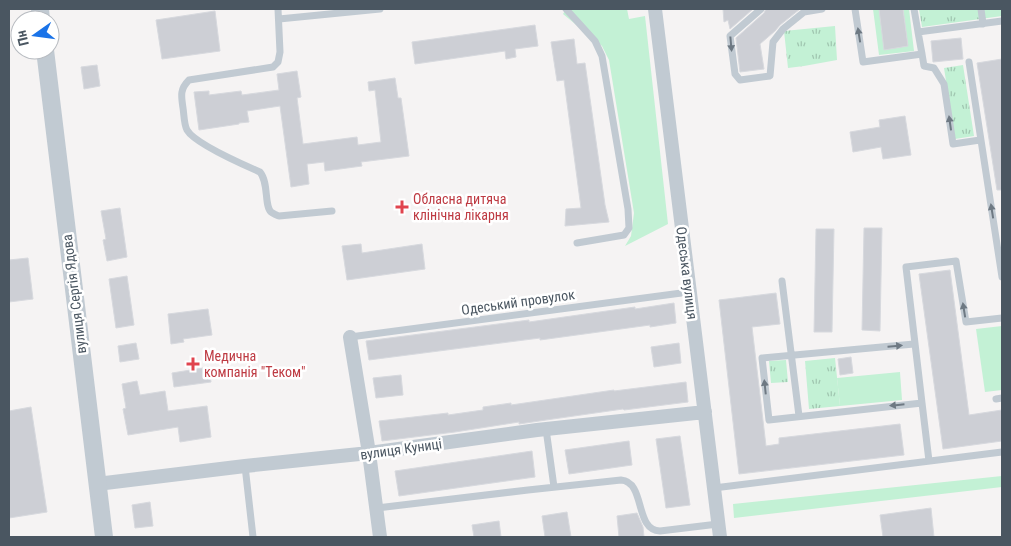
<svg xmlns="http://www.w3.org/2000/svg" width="1011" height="546" viewBox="0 0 1011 546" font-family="'Roboto Condensed',sans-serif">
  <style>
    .grass { fill: #c3f1d5 }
    .park { fill: url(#park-tufts) }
    .building { fill: #cdcfd5; stroke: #d7d9de }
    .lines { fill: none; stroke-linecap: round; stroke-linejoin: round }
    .service { stroke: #c1cad2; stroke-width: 7 }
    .minor { stroke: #c1cad2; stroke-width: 14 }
    .tertiary { stroke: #c1cad2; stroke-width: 18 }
    .oneway { fill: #6e7983 }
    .health-dot { fill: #e0444e; stroke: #fff; stroke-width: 2 }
    .labels { text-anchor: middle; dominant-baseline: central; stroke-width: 5; stroke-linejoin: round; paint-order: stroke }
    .health-label { font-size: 14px; fill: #be3a42; stroke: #fff; text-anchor: start }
    .street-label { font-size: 14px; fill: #4a5661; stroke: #fff }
  </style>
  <defs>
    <pattern id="park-tufts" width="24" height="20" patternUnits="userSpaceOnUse" patternTransform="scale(1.25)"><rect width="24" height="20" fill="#c3f1d5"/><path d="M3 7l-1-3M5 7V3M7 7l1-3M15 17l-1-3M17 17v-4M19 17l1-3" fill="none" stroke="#a0c6b0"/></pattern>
  </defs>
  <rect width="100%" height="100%" fill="#f5f3f3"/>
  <!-- grass -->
  <path class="grass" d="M566,9h61l2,10 16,-3 23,208 -43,22 6,-10 3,-23 -25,-153 -7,-14 -39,-32z
    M873,9h6l6,40 23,-3 -5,-37h6l5,42 -35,4z
    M1002,326v64l-17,2 -9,-63z
    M900,372l2,28 -62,6 -3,-28z
    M1002,476v11l-268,31 -1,-14z"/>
  <!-- park -->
  <path class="park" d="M919,9h83v7l-80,11z
    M835,26l2,34 -33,6 -16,2 -4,-37z
    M963,65l11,71 -19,3 -11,-71z
    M835,358l5,48 -31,3 -4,-48z
    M786,360l2,22 -17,1 -2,-22z"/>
  <!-- building -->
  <path class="building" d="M723,9h30l-23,20 -2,-9 -4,2z
    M766,9h34l-20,16 -5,6 -15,13 4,25 -24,3 -4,-34 28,-25z
    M879,9h24l5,37 -24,4z
    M215,11l5,40 -58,8 -6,-39z
    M535,25l3,21 -23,3 1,8 -10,2 -1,-8 -90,13 -3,-22z
    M961,38l2,21 -30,3 -2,-21z
    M574,39l3,25 8,-1 20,142 4,17 -44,4 1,-17 15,-1 -17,-128 -7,1 -6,-39z
    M1002,59v131h-5l-20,-127z
    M97,65l3,21 -16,3 -3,-22z
    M297,71l4,26 -4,1 6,46 54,-7 1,8 23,-3 -6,-52 -6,1 -1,-9 27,-4 3,20h3l8,58 -48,6 1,4 -37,5 -1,-9 -17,2 2,20 -18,3 -11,-81 -33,5 2,11 -10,1v1l-40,6 -5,-38 15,-1v4l32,-4 1,4 37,-5 -2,-16z
    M905,116l6,39 -28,4 -2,-12 -28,5 -3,-20 30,-5 -1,-7z
    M120,208l7,49 -20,4 -4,-21 3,-1 -5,-28z
    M864,228h18l-2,103 -18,-1z
    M816,229h18l-2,103h-18z
    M361,244l1,9 60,-9 3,25 -78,11 -5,-34z
    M28,258l5,41 -24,3v-42z
    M950,270l19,145 33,-5v31l-59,8 -24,-175z
    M127,276l7,49 -18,3 -7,-49z
    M776,293l4,31 -28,3 14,119 13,-2v-6l121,-14 4,31 -165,19 -20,-174z
    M674,303l2,20 -26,4v-2l-110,15v-2l-171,22 -3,-19 163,-21v2l106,-15v2z
    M208,309l4,26 -29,4 1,3 -13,2 -3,-30z
    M136,343l3,16 -19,3 -2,-16z
    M679,343l2,20 -27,4 -3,-20z
    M851,357l2,16 -13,2 -2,-16z
    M209,367l2,15 -37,5 -2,-14z
    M401,375l2,20 -27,3 -3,-20z
    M137,381l3,14 25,-4 3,20 39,-5 4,31 -31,5 -2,-15 -50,8 -5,-26 3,-1 -4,-24z
    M686,382l2,20 -64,8 -1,-1 -77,11 -27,4v-2l-64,10 -73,9 -3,-20 69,-8v2l35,-5v-3l28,-4v2l103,-15v1z
    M31,407l16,105 -38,6v-107z
    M680,436l10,69 -24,3 -10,-69z
    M629,441l3,24 -63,9 -4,-24z
    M532,451l3,26 -136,19 -4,-25z
    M150,502l3,24 -18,2 -3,-23z
    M931,508l3,29h-51l-3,-22z
    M567,512l4,25h-26l-3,-21z
    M637,513l6,14 1,10h-25l-2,-21z
    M499,521l2,16h-27l-2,-12z"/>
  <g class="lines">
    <!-- service -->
    <path class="service" d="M278,9l2,43 -2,10 -5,5 -84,13c-9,9 -8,15 -6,28 1,6 1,17 4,22 8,14 57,35 73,42 9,11 4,33 11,40 1,1 7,4 8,4l53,-5
      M566,9l29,32 7,15 26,153 1,19 -5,7 -47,8
      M761,9l-31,27 5,38 5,6 30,-4 3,-34 10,-13 21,-17 18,-3
      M855,9l8,53 59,-8 2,12 10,2 10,16 9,60 27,-4
      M914,9l4,23 84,-11
      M981,9l2,15
      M279,19l101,-10
      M918,32l4,22
      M969,62l33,215
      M782,281l17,135
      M350,337l339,-45
      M914,344l-152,14 7,62 153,-17 -16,-136 50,-6 10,61 36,-4
      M996,399l6,-1
      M922,403l7,58
      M546,429l8,58
      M245,466l8,71
      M714,488l288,-36
      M377,508l151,-18 93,-10c25,2 13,50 39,51l58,-7"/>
    <!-- minor -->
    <path class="minor" d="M655,9l65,528
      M350,337l19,116 11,84
      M97,484l148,-18 124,-13 168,-23 168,-18"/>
    <!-- tertiary -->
    <path class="tertiary" d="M40,9l1,11
      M45,50l59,487"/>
  </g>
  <!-- one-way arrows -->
  <defs><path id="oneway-solid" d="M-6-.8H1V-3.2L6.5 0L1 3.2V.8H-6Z" transform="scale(1.25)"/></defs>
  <g class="oneway">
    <use href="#oneway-solid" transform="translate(859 35) rotate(-99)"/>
    <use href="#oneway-solid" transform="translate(731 44) rotate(85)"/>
    <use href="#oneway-solid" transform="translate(950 123) rotate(-98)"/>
    <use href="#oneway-solid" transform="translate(992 211) rotate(-99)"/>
    <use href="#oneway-solid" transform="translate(964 310) rotate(-99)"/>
    <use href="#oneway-solid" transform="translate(895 346) rotate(-5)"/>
    <use href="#oneway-solid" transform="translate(765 387) rotate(-96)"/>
    <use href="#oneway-solid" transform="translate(897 405) rotate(174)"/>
  </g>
  <!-- markers -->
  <g class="health-dot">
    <path d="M399.5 199.5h5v5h5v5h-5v5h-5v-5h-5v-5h5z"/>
    <path d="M190.5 356.5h5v5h5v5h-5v5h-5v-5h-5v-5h5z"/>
  </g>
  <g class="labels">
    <!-- health labels -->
    <g class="health-label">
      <text x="413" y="199">Обласна дитяча<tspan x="413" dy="16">клінічна лікарня</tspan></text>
      <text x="204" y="356">Медична<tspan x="204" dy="16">компанія "Теком"</tspan></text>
    </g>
    <!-- street labels -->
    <g class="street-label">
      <text transform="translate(687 273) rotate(83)">Одеська вулиця</text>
      <text transform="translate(74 294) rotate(-97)">вулиця Сергія Ядова</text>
      <text transform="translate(518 302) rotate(-8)">Одеський провулок</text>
      <text transform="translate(401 449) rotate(-8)">вулиця Куниці</text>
    </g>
  </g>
  <!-- border -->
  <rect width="1011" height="546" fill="none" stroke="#4a5661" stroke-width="20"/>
  <!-- north arrow -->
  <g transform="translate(35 35) rotate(256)"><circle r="24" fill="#ffffff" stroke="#b7bbc0"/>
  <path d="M0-4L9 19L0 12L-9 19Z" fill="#1a73e8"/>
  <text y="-8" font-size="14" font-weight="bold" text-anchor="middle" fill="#4a5661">Пн</text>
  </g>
</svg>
